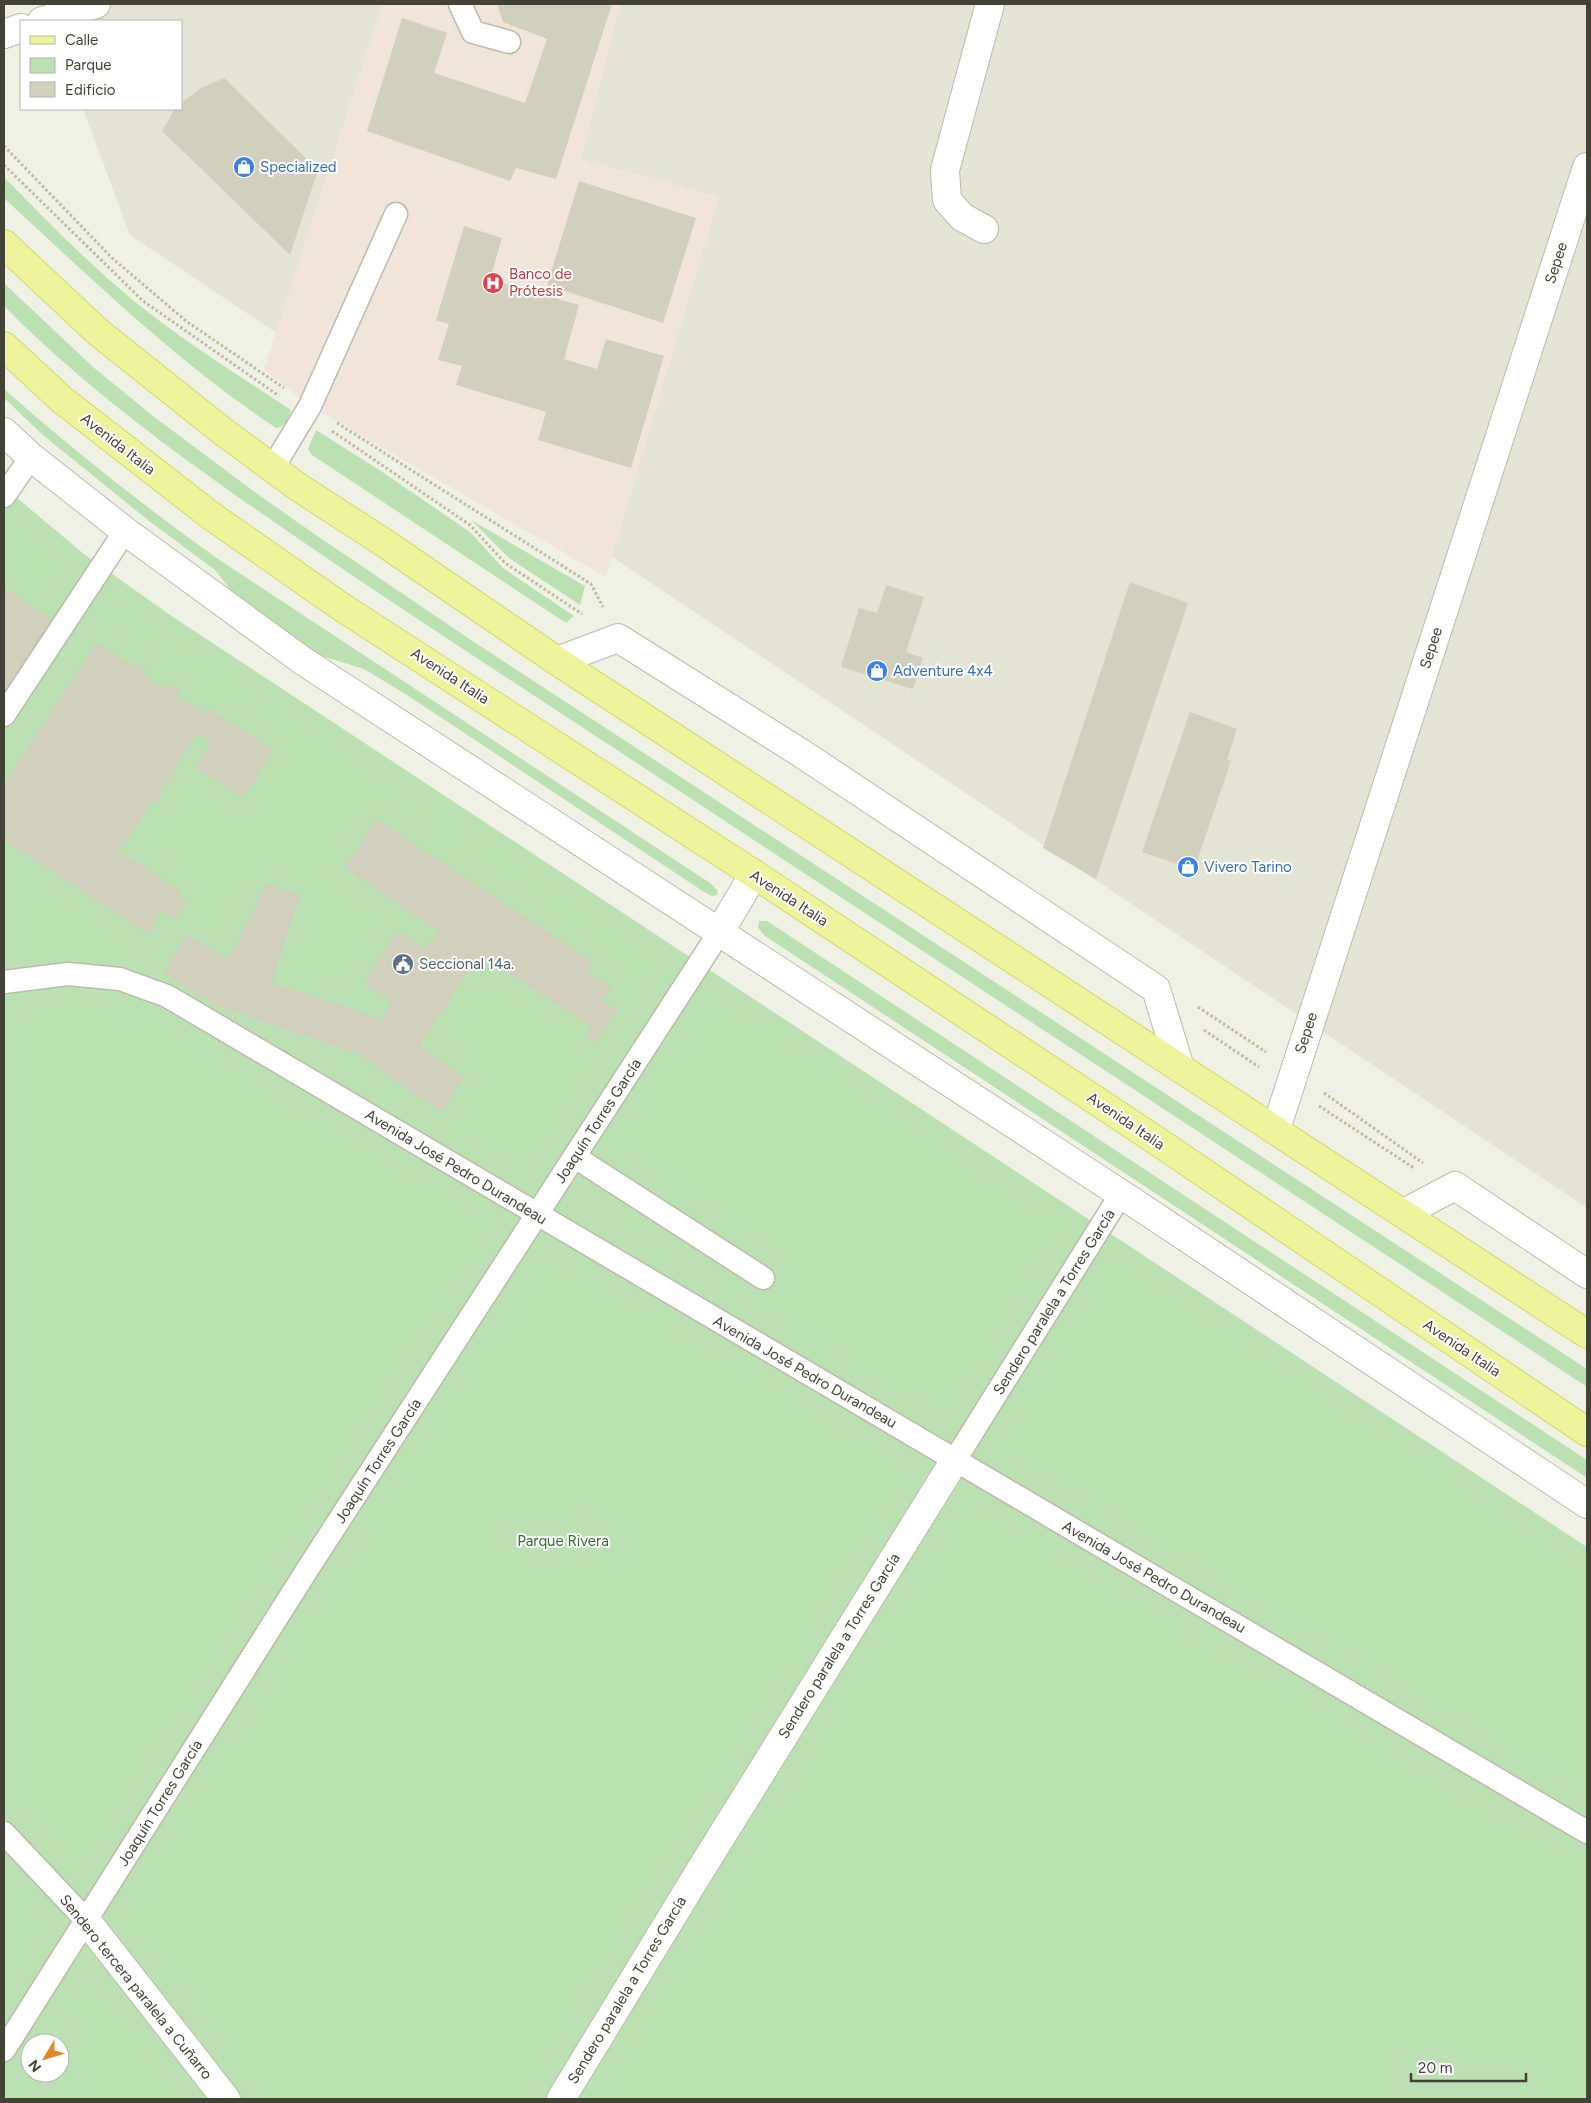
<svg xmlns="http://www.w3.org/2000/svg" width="1591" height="2103" viewBox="0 0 1591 2103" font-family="Figtree,sans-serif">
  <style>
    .residential { fill: #e4e4d4 }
    .medical { fill: #f1e5da }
    .green { fill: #bbe1b2; fill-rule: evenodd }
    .building { fill: #d1d0bc }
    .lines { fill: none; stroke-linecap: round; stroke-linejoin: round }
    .service-casing { stroke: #bbbba9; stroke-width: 25 }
    .pedestrian-casing { stroke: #bbbba9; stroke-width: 30 }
    .minor-casing { stroke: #bbbba9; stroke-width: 30 }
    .primary-casing { stroke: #d2d76d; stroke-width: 30 }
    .path { stroke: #bcbb9c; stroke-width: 3; stroke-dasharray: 2.5 2.5; stroke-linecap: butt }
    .service { stroke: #fff; stroke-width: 22 }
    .pedestrian { stroke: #fff; stroke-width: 28 }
    .minor { stroke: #fff; stroke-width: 28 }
    .primary { stroke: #eef49b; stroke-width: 28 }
    .labels { text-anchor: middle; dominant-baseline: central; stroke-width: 4; stroke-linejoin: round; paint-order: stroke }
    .shop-label { font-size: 15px; fill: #366cbe; stroke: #fff; text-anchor: start }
    .street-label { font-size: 15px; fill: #434236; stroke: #fff }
    .health-label { font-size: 15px; fill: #be3a42; stroke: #fff; text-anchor: start }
    .service-label { font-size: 15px; fill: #4e5e75; stroke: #fff; text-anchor: start }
    .park-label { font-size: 15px; fill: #316e2f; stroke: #fff }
  </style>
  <rect width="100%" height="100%" fill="#f0f1e5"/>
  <!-- residential -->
  <path class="residential" d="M45,4h1542v1204l-1457,-973 -47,-126h98v-88h-130z"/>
  <!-- medical -->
  <path class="medical" d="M382,4h239l-40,155 138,38 -113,380 -296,-171 -46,-36z"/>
  <!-- green -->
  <path class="green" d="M4,177c42,43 84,86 130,124 49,40 104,74 157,109 -2,8 -6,17 -15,18 -98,-65 -183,-148 -270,-228l-2,-3z
    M4,283l89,84 60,49 103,77 57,40 158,107 1116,729v18c-322,-212 -645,-423 -967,-635 -105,-69 -210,-137 -314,-208 -105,-72 -212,-147 -302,-238z
    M4,389c69,61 141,118 217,172l489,322 8,8 -1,4 -5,1 -8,-4 -297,-197 -43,-26 -49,-15 -73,-50 -27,-34 -66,-49 -105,-85 -40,-38z
    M316,430l65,41 89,61 33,36 71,48 -8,7 -254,-168 -4,-6z
    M4,487l80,67 89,63 1414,930v552h-1583zM30,2043h30v30h-30z
    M471,520l114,66 -5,19 -71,-47z
    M759,921h8l820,539v18l-822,-542 -7,-8z"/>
  <!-- building -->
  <path class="building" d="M497,4h115l-56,175 -40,-11 -6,13 -143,-50 35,-113 45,15 -13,40 91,30 22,-64 -44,-17z
    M224,78l94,92 -28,85 -128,-124 13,-22h6v-6l20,-15z
    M579,181l117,37 -33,105 -116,-38z
    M464,226l38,12 -12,41 89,26 -15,54 33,10 9,-30 58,17 -33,112 -93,-28 8,-28 -90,-27 6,-19 -24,-6 11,-36 -13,-4z
    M1130,582l58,21 -92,276 -53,-31z
    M886,585l38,12 -18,55 17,6 -10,31 -72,-22 18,-59 18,5z
    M4,587l49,34 -49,72z
    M97,642l36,24 2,-4 12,8 -4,5 22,14 4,-6 11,7 -4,6 28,18 4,-6 65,42 -30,48 -48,-31 16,-25 -13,-9 -27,41 5,2 -4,7 -5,-3 -9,15 4,2 -5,7 -5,-3 -32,51 60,38 -3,5 11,7 -12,18 -15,-10 -10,16 3,3 -4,6 -146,-95v-55z
    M1190,712l47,17 -10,31 4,1 -37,109 -52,-18z
    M376,819l218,143 -7,10 24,16 -9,13 16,10 -23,32 -10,-7 7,-9 -113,-73 -59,92 44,31 -22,36 -84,-59 -142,-48 -53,-33 23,-38 43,24 37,-75 34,11 -28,88 95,31 13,8 12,-20 -29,-19 35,-52 28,18 12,-18 -93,-63z"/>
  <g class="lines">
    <!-- service casing -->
    <g class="service-casing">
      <path id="service" d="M460,4l13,28 36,10
        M272,469l38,-63 86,-192
        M4,496l27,-39
        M4,715l121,-184
        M4,982l64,-8 52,5 47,17 1420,836
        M575,1157l188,121
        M955,1460l166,-266
        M4,1833l82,87
        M4,2050l303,-480 412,-637"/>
    </g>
    <!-- pedestrian casing -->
    <g class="pedestrian-casing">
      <path id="pedestrian" d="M86,1920l140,179
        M561,2099l137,-225 257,-414"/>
    </g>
    <!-- minor casing -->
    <g class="minor-casing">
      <path id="minor" d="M42,21l54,-17
        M4,34l17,-6
        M984,229l-22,-12 -15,-17 -2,-30 45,-166
        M4,432l27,25 94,74 178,130 818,533 466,310
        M557,661l61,-23 183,115 355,236 24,79
        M719,933l35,-59
        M1276,1129l311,-962
        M1404,1213l51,-27 132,88"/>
    </g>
    <!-- primary casing -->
    <g class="primary-casing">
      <path id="primary" d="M4,244l94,88 123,98 77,57 85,55 174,119 1030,673
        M4,346l57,53 149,116 130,91 414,268 397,263 436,295"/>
    </g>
    <!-- path -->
    <path class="path" d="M4,146l107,111 75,64 98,67
      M4,165l139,136 136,95
      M337,423l254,161 12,23
      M332,431l138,94 35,38 77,51
      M1198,1007l68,45
      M1204,1030l55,37
      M1324,1093l99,70
      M1319,1106l95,62"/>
    <!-- service -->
    <use href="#service" class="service"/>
    <!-- pedestrian -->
    <use href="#pedestrian" class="pedestrian"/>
    <!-- minor -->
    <use href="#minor" class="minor"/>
    <!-- primary -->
    <use href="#primary" class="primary"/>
  </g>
  <!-- icons -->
  <defs>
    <g id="shop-disc" transform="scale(1.125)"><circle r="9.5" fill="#3f7fe0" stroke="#fff"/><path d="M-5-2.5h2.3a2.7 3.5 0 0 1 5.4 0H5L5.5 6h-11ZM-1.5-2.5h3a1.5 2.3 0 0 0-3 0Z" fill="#fff"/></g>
    <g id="hospital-disc" transform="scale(1.125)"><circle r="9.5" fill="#e0444e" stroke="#fff"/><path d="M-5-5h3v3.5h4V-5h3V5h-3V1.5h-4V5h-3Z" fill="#fff"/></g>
    <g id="civic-disc" transform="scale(1.125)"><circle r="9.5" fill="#5c6f8a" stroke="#fff"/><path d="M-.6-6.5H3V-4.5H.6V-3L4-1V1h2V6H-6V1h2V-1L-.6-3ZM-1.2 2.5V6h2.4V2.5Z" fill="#fff"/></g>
  </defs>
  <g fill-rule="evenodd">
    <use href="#shop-disc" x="244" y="167"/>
    <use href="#hospital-disc" x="493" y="283"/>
    <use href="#shop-disc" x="877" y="671"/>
    <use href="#shop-disc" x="1188" y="867"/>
    <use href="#civic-disc" x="403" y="964"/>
  </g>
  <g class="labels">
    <!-- shop labels -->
    <g class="shop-label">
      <text x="260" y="167">Specialized</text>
      <text x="893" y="671">Adventure 4x4</text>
      <text x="1204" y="867">Vivero Tarino</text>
    </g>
    <!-- street labels -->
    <g class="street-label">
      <text transform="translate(1556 263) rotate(-72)">Sepee</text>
      <text transform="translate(118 444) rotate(38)">Avenida Italia</text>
      <text transform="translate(1431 648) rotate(-72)">Sepee</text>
      <text transform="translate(450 676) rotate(33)">Avenida Italia</text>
      <text transform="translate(789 898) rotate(33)">Avenida Italia</text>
      <text transform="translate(1306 1033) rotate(-72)">Sepee</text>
      <text transform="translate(598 1121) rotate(-57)">Joaquín Torres García</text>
      <text transform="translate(1126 1121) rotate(34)">Avenida Italia</text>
      <text transform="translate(456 1167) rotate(31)">Avenida José Pedro Durandeau</text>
      <text transform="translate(1054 1302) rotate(-58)">Sendero paralela a Torres García</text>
      <text transform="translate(1462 1348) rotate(34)">Avenida Italia</text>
      <text transform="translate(805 1372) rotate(30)">Avenida José Pedro Durandeau</text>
      <text transform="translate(378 1461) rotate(-57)">Joaquín Torres García</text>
      <text transform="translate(1154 1577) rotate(30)">Avenida José Pedro Durandeau</text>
      <text transform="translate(839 1646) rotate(-58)">Sendero paralela a Torres García</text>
      <text transform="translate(160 1803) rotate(-58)">Joaquín Torres García</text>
      <text transform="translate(136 1987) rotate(51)">Sendero tercera paralela a Cuñarro</text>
      <text transform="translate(627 1990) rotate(-59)">Sendero paralela a Torres García</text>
    </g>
    <!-- health labels -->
    <g class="health-label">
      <text x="509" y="274">Banco de<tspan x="509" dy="17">Prótesis</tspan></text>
    </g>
    <!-- service labels -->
    <g class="service-label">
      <text x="419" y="964">Seccional 14a.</text>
    </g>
    <!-- park labels -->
    <g class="park-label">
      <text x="563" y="1541">Parque Rivera</text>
    </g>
  </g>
  <!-- border -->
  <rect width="1591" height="2103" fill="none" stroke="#434236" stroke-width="10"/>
  <!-- legend -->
  <rect x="20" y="20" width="162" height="90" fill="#ffffff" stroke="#b4b3af"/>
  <rect x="30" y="36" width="25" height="8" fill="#eef49b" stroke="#b4b3af"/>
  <text x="65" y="45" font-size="15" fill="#434236">Calle</text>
  <rect x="30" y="58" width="25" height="15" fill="#bbe1b2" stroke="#b4b3af"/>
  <text x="65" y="70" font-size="15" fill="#434236">Parque</text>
  <rect x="30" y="82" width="25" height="15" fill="#d1d0bc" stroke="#b4b3af"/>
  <text x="65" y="95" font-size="15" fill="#434236">Edificio</text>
  <!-- north arrow -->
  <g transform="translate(45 2058) rotate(232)"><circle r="24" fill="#ffffff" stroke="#b4b3af"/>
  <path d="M0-4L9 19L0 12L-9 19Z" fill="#e58729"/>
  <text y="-8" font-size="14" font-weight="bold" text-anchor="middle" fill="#434236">N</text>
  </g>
  <!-- scale -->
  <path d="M1411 2073v8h115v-8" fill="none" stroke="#434236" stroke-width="2.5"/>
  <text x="1418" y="2073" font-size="15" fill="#434236" stroke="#ffffff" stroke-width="4" paint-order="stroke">20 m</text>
</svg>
